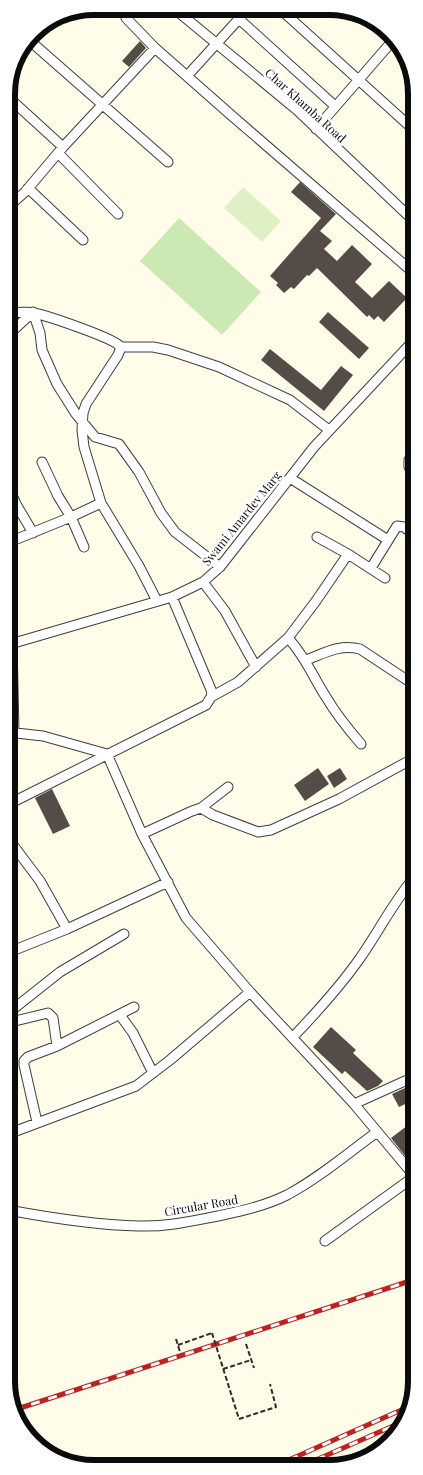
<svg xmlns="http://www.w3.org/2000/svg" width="423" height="1475" viewBox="0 0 423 1475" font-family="'Playfair Display',serif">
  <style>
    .green { fill: #cce9b3 }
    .pitch { fill: #dff0c5 }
    .building { fill: #544d47 }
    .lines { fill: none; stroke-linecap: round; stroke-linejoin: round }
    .street-casing { stroke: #3e3e3e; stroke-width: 11 }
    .path { stroke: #2d2d2d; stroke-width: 2; stroke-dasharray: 5 2.5; stroke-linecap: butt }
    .street { stroke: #fff; stroke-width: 9 }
    .rail-casing { stroke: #bd2121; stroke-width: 5 }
    .rail { stroke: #fff; stroke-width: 3; stroke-dasharray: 9; stroke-linecap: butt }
    .path-bridge { stroke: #2d2d2d; stroke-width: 2; stroke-dasharray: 5 2.5; stroke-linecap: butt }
    .labels { text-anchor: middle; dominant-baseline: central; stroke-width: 5; stroke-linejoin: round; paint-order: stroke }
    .street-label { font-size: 12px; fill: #0b0b0b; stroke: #fff }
    .rim { fill: none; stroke: #0b0b0b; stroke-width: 6 }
  </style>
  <rect width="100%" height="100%" fill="#fffce9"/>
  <!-- green -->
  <path class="green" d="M179,218l82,74 -39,43 -82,-74z"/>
  <!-- pitch -->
  <path class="pitch" d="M243,187l38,34 -19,21 -38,-34z"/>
  <!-- building -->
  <path class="building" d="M140,41l6,7 -17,19 -7,-6z
    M300,182l36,32 -16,17 12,10 -8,8 13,12 15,-16 20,19 -17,18 17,16 17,-17 18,17 -23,24 -6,-6 -4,4 -5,-5 -2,2 -50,-49 -8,8 -2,-1 -13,14 -3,-2 -7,6 -8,-8 2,-2 -8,-7 51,-58 -30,-26z
    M328,312l41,36 -10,11 -40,-37z
    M270,349l51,41 20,-24 12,9 -29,36 -63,-51z
    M318,768l11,16 -24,17 -11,-16z
    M340,768l7,11 -13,9 -7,-12z
    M52,789l18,37 -17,8 -18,-36z
    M331,1027l25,23 -3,3 30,28 -5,5 -11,5 -22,-20 -3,3 -29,-27z
    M416,1083v16l-17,8 -7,-13z
    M416,1119v29l-10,9 -15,-19z"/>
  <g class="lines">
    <!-- street casing -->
    <g class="street-casing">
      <path id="street" d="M280,9l135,122
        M177,11l120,99 118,112
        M126,18l29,30 76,67 184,159
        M239,19l96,87
        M29,40l139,122
        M28,41l18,-19
        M187,76l60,-66
        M6,95l57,52
        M316,129l79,-91
        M58,153l60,61
        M28,188l55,52
        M7,193l8,8
        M7,208l18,-16 38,-45 92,-99
        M33,312l7,21 2,17 15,34 19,30 19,23 24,7 20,28 22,41 14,19 45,35
        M7,313c8,0 19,-2 27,0 14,3 80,25 87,34l-3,8 -32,49 -3,9 -1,17 2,17 17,56 38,63 18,35
        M7,336l26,-24
        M121,347h32l15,3 51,17 71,33 39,30
        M416,450l-7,10v7l7,9
        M42,462l16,34 13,21 13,30
        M290,478l98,62
        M7,484l9,20 17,29
        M317,537l31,17 37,24
        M7,543l64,-26 30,-14
        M371,568l26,-42 7,1 12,9
        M203,582l22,29 31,56
        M172,597l40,95 -1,5
        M7,626l5,17 2,90
        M288,638c17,18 25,39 38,59 10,17 22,32 35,47
        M7,645l165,-48 31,-15 17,-15 94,-120 101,-108
        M306,660c19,-7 33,-16 54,-11l56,37
        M407,680l9,-17
        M7,732l36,4 64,18 35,80 44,84 64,74 104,112 62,74
        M7,805l199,-100 5,-8 27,-15 50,-44 28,-37 32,-47
        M201,808l27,-21
        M142,834l50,-23 9,-3 12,7 45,17 13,-2 68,-31 77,-42
        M7,837l33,44 27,48
        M7,953l60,-24 101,-47
        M7,1014l53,-42 64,-38
        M120,1015l13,18 20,40
        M7,1023l41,-10 5,5 4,28
        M293,1037c23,-24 45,-48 65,-76 20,-28 35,-59 58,-86
        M354,1104l62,-28
        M37,1122l-13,-57v-4l4,-4 29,-11 77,-39
        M8,1134l128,-48 34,-26 80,-68
        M8,1210c43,8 87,15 131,16 27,1 53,-5 79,-10 23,-5 47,-10 69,-21 32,-17 61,-42 90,-63
        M325,1241l90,-65"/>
    </g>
    <!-- path -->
    <path class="path" d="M176,1339l4,13
      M246,1344l8,24
      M178,1345l34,-12
      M223,1369l28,-9
      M239,1419l37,-12 -6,-23"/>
    <!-- street -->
    <use href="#street" class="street"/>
    <!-- rail casing -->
    <g class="rail-casing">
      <path id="rail" d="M14,1410l402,-131
        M273,1467l135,-60
        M300,1467l102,-45"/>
    </g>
    <!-- rail -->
    <use href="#rail" class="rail"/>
    <!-- path-bridge -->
    <path class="path-bridge" d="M212,1333l27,86"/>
  </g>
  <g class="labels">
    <!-- street labels -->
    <g class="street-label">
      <text transform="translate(306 105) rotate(42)">Char Khamba Road</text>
      <text transform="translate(241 518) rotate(-51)">Swami Amardev Marg</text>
      <text transform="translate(201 1205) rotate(-10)">Circular Road</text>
    </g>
  </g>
  <!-- crop -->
  <path d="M0 0H423V1475H0ZM94 15H329A79 79 0 0 1 408 94V1381A79 79 0 0 1 329 1460H94A79 79 0 0 1 15 1381V94A79 79 0 0 1 94 15Z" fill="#fff" fill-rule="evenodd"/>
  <path class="rim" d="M94 15H329A79 79 0 0 1 408 94V1381A79 79 0 0 1 329 1460H94A79 79 0 0 1 15 1381V94A79 79 0 0 1 94 15Z"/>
</svg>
